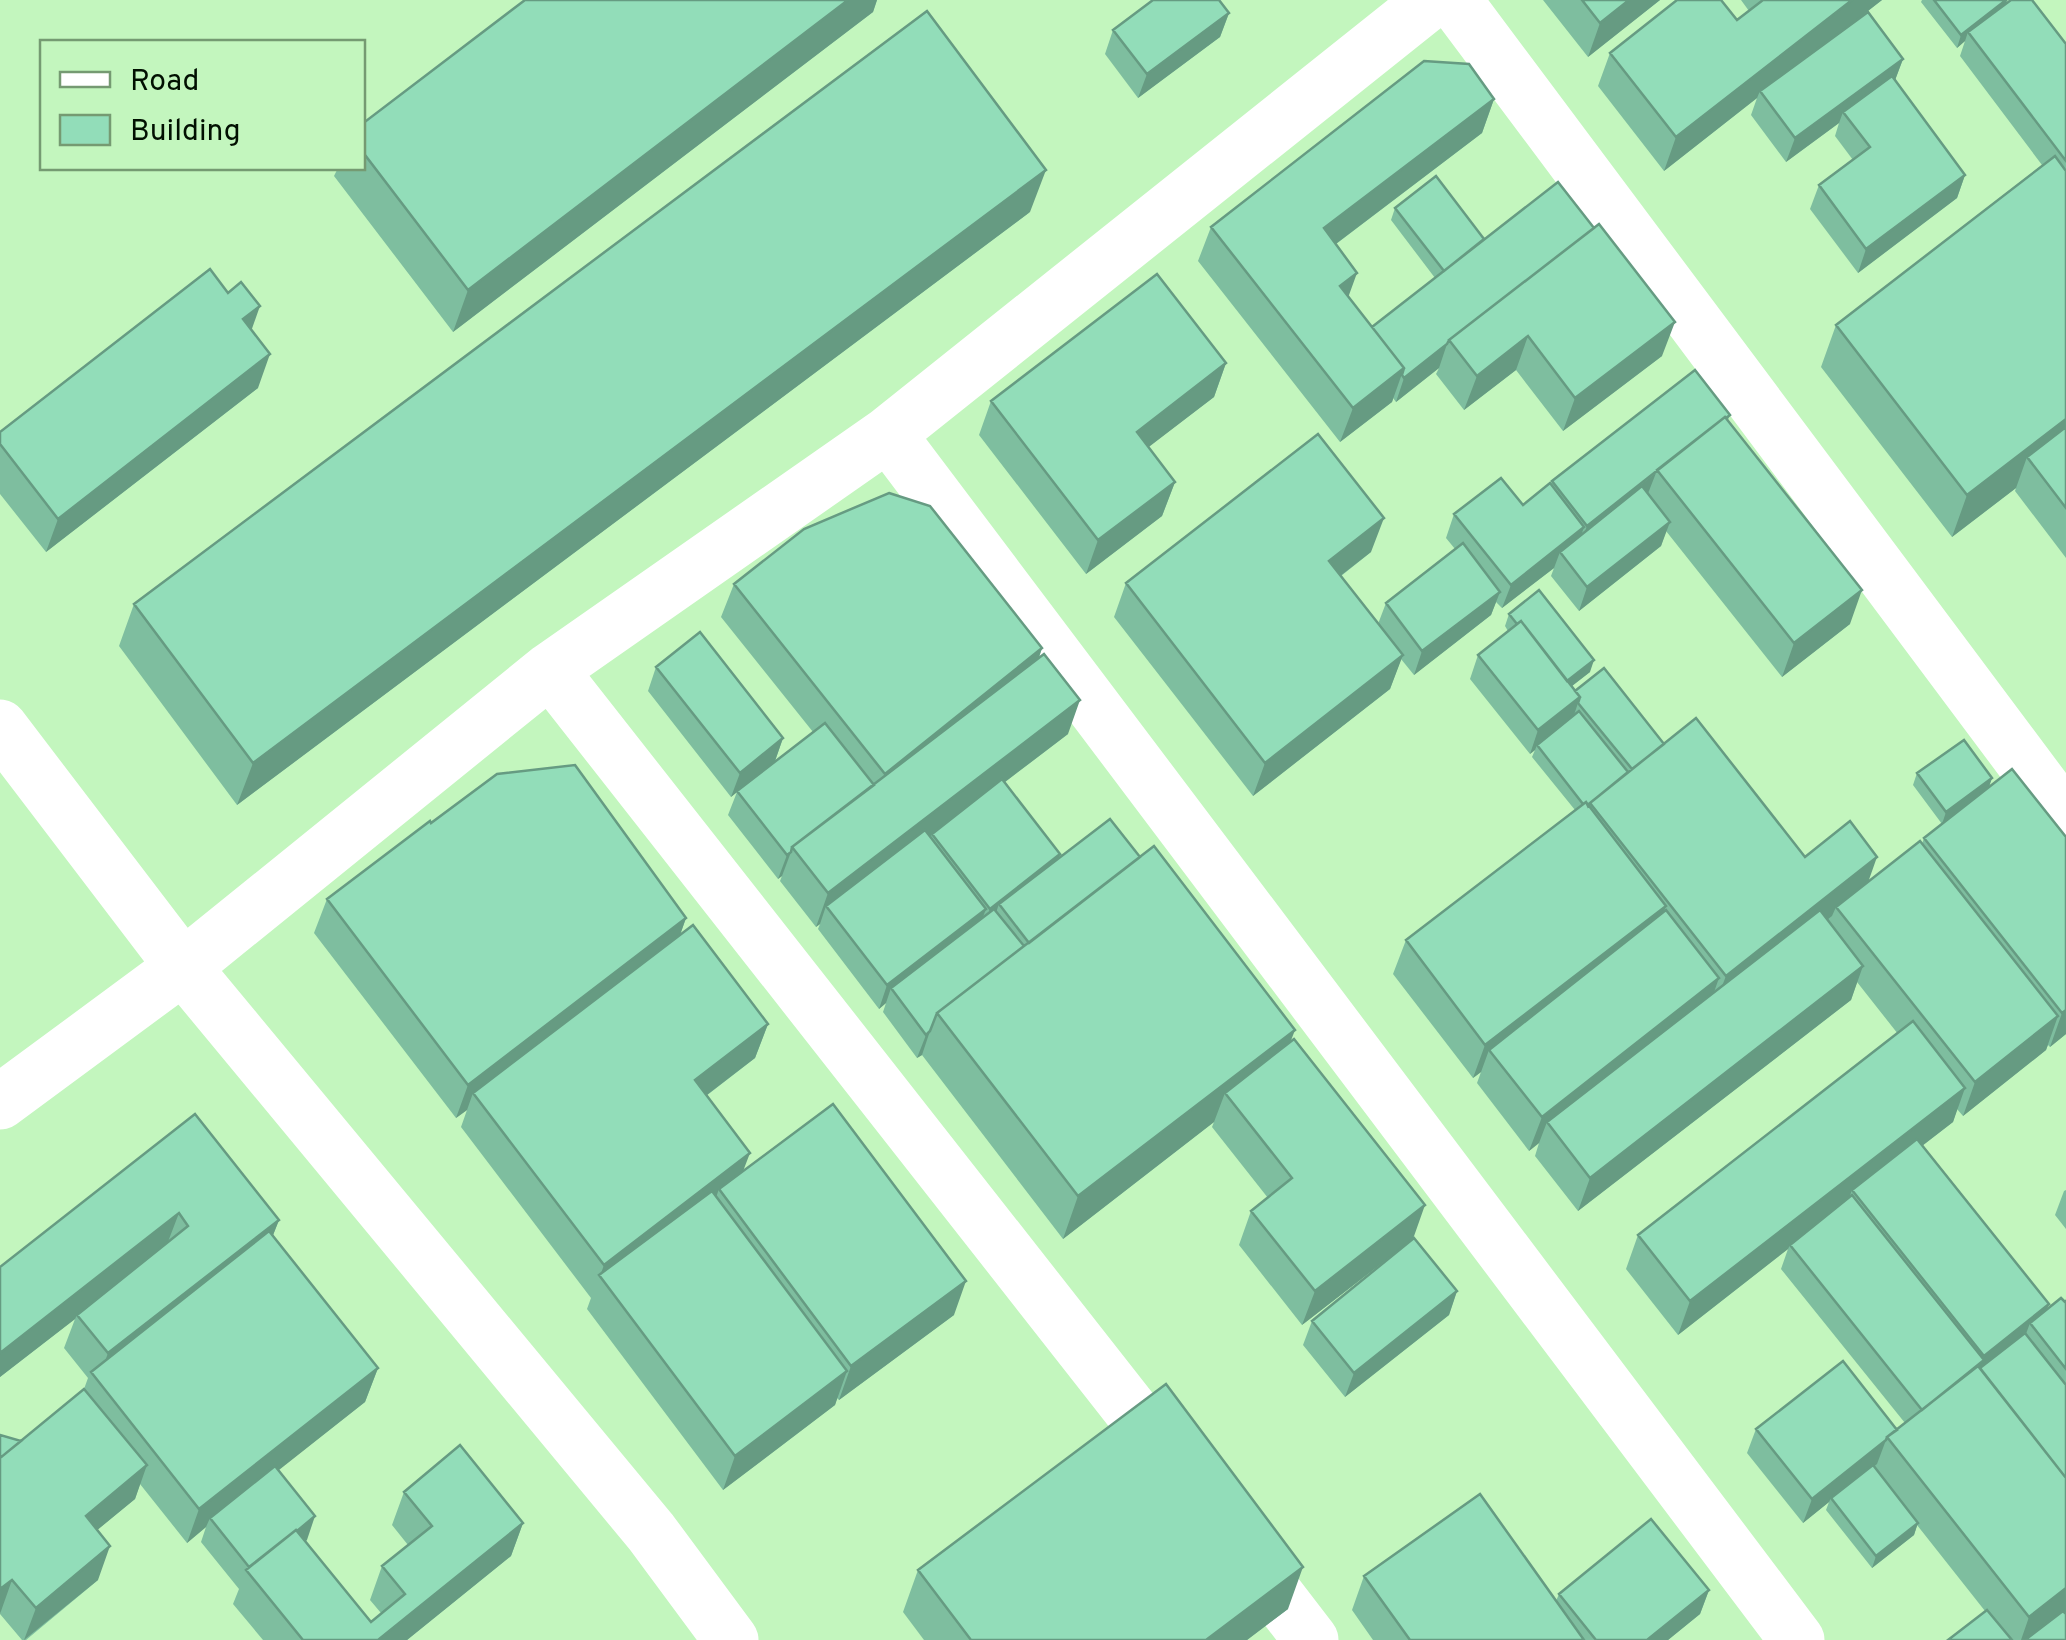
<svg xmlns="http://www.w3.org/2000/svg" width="2066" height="1640" viewBox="0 0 2066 1640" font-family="Overpass,sans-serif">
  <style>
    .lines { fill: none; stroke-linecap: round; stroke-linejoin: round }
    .minor { stroke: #fff; stroke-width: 55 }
    .wall { fill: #7ebe9f }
    .shaded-wall { fill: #669b82 }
    .building { fill: #92ddb9; stroke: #669b82; stroke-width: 2.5 }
  </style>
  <rect width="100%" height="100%" fill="#c3f6be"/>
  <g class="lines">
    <!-- minor -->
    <path class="minor" d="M1454,0l612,819
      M888,434l909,1206
      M550,670l628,800
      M0,727l183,240 468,565 80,108
      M0,1102l183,-135 367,-297 338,-236 544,-434
      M1241,1549l70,91"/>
  </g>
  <!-- wall -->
  <path class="wall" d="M525,0h352l-4,12 -420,320 -119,-156 4,-8h24v-44z
    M1543,0h117l-72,57z
    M1741,0h141l-22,17 43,42 -8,21 70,95 -8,23 -99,75 -48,-64 9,-24 34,-25 -18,-24 4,-13 -53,39 -35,-47 6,-17 -93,73 -66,-85 12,-33 127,-33 12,-9z
    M1922,0h85l-1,4 60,40v514l-51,-67 1,-3 -64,49 -131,-170 15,-42 206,-160 -82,-109 5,-15 -8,7 -36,-46z
    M1229,13l-9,24 -82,61 -33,-44 8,-24z
    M1494,99l-12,34 -146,111 12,53 24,30 63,-49 -44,-58 4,-12 89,31 178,117 -99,75 -47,-61 -52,40 -28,-36 3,-6 -43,34 -3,-4 -1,4 -52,40 -142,-181 13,-34z
    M1030,212l-793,593 -118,-159 15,-42z
    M251,330l7,58 -212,164 -46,-58v-62z
    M1226,363l-12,34 -66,50 27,35 -13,34 -76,58 -107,-139 12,-34z
    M1730,415l-2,5 122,204 -68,53 -116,-146 -5,15 -82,65 -28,-35 3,-8 -52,40 -6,-6 -5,13 -77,60 -13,-16 -11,30 -137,107 -139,-179 12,-34 245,-31 -30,24 37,48 8,-21 69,-54 -9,-11 8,-24 69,-9 28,-21 1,-3z
    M734,584l308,64 -3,10 29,76 -63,48 53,77 232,183 123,197 -111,86 -63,-80 12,-34 17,-13 -56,-71 2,-5 -151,117 -141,-184 -5,3 -34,-46 3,-9 -7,6 -61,-80 2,-5 -4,3 -36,-46 2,-5 -4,3 -50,-64 9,-23 -6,5 -83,-106 8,-24 127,71 -8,23 38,-29 -92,-115z
    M1509,614l81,58 -18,14 3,5 89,53 141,113 64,24 53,-37 2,-6 18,-14 -29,-39 4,-12 75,5 -4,10 78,49v197l-16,13 -2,-2 -2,5 -83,66 -6,-7 -4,13 -31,24 125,163 19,-8v339h-118l37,-29 -68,-86 -3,10 -42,33 -46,-58 3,-8 -26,21 -56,-70 9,-24 141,1 8,-7 -124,-154 7,-20 -110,86 -52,-66 12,-34 260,-201 -41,-52 -6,18 -273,211 -43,-55 4,-13 -10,8 -52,-68 4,-11 -8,6 -80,-104 13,-34 169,-130 -43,-53 3,-7 -5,4 -60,-75 8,-24 30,-24 -3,-5z
    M431,823l255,95 -6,17 88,89 -13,34 -49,38 37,75 211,144 -115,85 -2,-2 -2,7 -112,85 -136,-181 4,-11 -130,-171 6,-17 -11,8 -142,-185 13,-34z
    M195,1114l84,106 -6,15 105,133 -13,34 -87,68 29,70 -2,1 66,81 10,-9 -11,-13 12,-34 26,-21 -16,-20 12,-33 119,31 -12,33 -104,84h-144l-30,-36 6,-15 -38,-47 5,-15 -19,16 -47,-59 -5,15 -38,31 1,50 -72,60h-4l-22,-26 21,-173 63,-52 4,-11 -24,-30 11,-29 -75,58v-110z
    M2066,1190v39l-11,-14 9,-24z
    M1457,1291l-8,24 -104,82 -42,-52 9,-24z
    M918,1570l370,39 -41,31h-323l-21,-28z
    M1364,1576l192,25 3,-7 150,-4 -9,24 -32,26h-295l-21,-30z"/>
  <!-- shaded-wall -->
  <path class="shaded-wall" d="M848,0h29l-4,12 -420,320 15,-42z
    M1629,0h31l-72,57 12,-34z
    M1852,0h30l-120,94 -2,-3 -3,7 -93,73 12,-34z
    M2007,0l-4,11 -35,21 -3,9 -8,7 4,-13z
    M1229,13l-9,24 -82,61 9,-24z
    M1903,59l-9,24 -51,29 -4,11 -53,39 9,-24z
    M1494,99l-12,34 -170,129 12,-34z
    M1046,170l-16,42 -793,593 16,-42z
    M1965,175l-8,23 -99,75 8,-24z
    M1357,273l-12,33 -5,-20z
    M260,306l-12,34 -5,-21z
    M1675,322l-13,34 -99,75 12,-33z
    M1528,336l-12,34 -52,40 13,-34z
    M1447,344l-8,24 -43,34 8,-24z
    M270,354l-12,34 -212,164 12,-33z
    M1226,363l-12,34 -90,69 13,-34z
    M1404,368l-12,34 -52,40 13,-34z
    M2066,419v30l-39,8 -11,31 -64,49 15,-42z
    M1656,473l-9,23 -69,54 9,-24z
    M1175,482l-13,34 -76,58 12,-34z
    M1384,518l-13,34 -54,42 12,-33z
    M1670,522l-9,24 -82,65 8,-24z
    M1584,527l-8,24 -16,1 -6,16 -52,40 9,-23z
    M1862,590l-12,34 -68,53 12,-34z
    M1500,592l-9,23 -77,60 8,-24z
    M1042,648l-12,34 -157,125 12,-33z
    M1403,655l-13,34 -137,107 12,-33z
    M1594,660l-4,12 -31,24 5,-12z
    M1580,697l-8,24 -35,24 -2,5 -5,4 8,-24z
    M1080,700l-12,34 -134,102 -2,-2 -2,5 -104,67 -6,18 -4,3 12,-34z
    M783,738l-8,23 -44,36 9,-24z
    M1992,778l-4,12 -46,34 4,-12z
    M791,852l-9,24 -4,3 9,-24z
    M1060,854l-9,24 -52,26 -7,20 -11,9 9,-24z
    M1877,857l-12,34 -29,16 -4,9 -119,93 13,-33z
    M1666,906l-13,34 -164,110 -8,22 -8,6 12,-33z
    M986,909l-9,24 -86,55 -5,15 -7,6 8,-24z
    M686,918l-12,34 -201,141 -6,17 -11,8 12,-33z
    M1863,966l-12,34 -273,211 12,-33z
    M1719,978l-12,34 -160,110 -8,21 -10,8 13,-34z
    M2066,1010v24l-16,13 12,-34z
    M2058,1016l-12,34 -83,66 12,-34z
    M768,1024l-13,34 -73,56 13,-34z
    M1295,1030l-16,42 -54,21 -11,29 -151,117 15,-43z
    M930,1031l-8,24 -5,3 9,-23z
    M1965,1088l-12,34 -96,74 -5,-6 -5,14 -57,41 -2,4 -110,86 12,-34z
    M750,1153l-13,34 -18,2 -6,17 -113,70 4,-11z
    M1425,1205l-12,34 -111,86 13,-34z
    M179,1213l-13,34 -89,68 -2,4 -75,58v-24z
    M279,1220l-13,33 -168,128 10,-28z
    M966,1281l-12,34 -115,85 12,-34z
    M1457,1291l-8,24 -104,82 9,-24z
    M2049,1304l-9,24 -10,-5 -7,19 -109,92 68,-72 2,-6z
    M378,1368l-13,34 -152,120 -3,-4 -4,9 -19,16 12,-34z
    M847,1371l-12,34 -112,85 12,-34z
    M1886,1440l-9,24 -45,36 -1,-2 -2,4 -26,21 9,-24z
    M147,1465l-12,34 -62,51 13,-34z
    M315,1516l-8,24 -52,41 -5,-13z
    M523,1523l-12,33 -104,84h-29z
    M1918,1523l-4,12 -42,33 4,-12z
    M110,1546l-12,34 -74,60 12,-32z
    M1303,1567l-15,42 -41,31h-41z
    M12,1580l-12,34v-25z
    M2066,1588v24l-35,28h-10l8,-23z
    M1709,1590l-9,24 -32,26h-21z"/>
  <!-- building -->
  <path class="building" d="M525,0h323l-380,290 -106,-139v-27z
    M1153,0h66l10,13 -82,61 -34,-44z
    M1582,0h47l-29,23z
    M1677,0h44l16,20 26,-20h89l-176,137 -66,-84z
    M1934,0h72l-45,35z
    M2011,0h21l34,44v117l-98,-129z
    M927,11l119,159 -793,593 -119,-159z
    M1868,12l35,47 -108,79 -35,-47z
    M1424,61l45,3 25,35 -170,129 33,45 -17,13 64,82 -51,40 -142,-181z
    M1892,76l73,99 -99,74 -47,-64 51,-38 -27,-35z
    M2055,156l11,15v248l-99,76 -131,-170z
    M1436,176l48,63 -40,32 -49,-63z
    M1558,182l36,46 -145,112 -2,4 -43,34 -2,-3 2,-7 -32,-41z
    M1599,224l76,98 -100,76 -47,-62 -51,40 -28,-36z
    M210,269l18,24 13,-11 19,24 -17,13 27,35 -212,165 -58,-75v-12z
    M1157,274l69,89 -89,69 38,50 -77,58 -107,-139z
    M1695,370l35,45 -4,3 -1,-1 -138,109 -35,-45z
    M1725,417l137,173 -68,53 -137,-173z
    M2066,427v81l-39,-51z
    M1318,434l66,84 -55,43 74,94 -138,108 -139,-180z
    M1501,478l22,27 27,-22 34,44 -73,58 -57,-71z
    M1642,486l28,36 -83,65 -27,-35z
    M889,493l41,13 112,142 -157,126 -151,-190 70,-55z
    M1463,543l37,49 -78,59 -36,-48z
    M1539,590l55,70 -27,21 -46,-60 -4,3 -8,-10z
    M1521,621l59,76 -42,33 -60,-75z
    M700,632l83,106 -43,35 -84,-106z
    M1044,654l36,46 -252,193 -36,-46z
    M1604,668l60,76 -32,25 -54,-66 2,-6 -5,-6z
    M1579,711l49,61 -38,31 -2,3 -2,-4 -3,2 -46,-59z
    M1696,718l109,139 45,-36 27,36 -151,119 -136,-173z
    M825,723l49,62 -82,62 -1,5 -4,3 -50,-64z
    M1964,740l28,38 -46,34 -29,-39z
    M575,765l111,153 -218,167 -141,-186 103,-78 1,2 66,-49z
    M2012,769l54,68v173l-4,3 -138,-175z
    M1002,779l58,75 -70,55 -58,-75z
    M1586,802l80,104 -181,139 -79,-105z
    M1110,819l30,38 -111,86 -30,-39z
    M925,830l61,79 -99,76 -61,-79z
    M1920,841l138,175 -83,66 -139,-175z
    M1154,846l141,184 -217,166 -141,-183z
    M994,909l30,37 -87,67 -7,18 -4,4 -35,-47z
    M1666,910l53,68 -177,139 -53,-67z
    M1820,910l43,56 -273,212 -43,-56z
    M693,925l75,99 -73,56 55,73 -146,112 -131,-172z
    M1913,1021l52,67 -275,213 -52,-66z
    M1294,1039l131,166 -110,86 -64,-80 41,-33 -67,-85z
    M833,1104l133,177 -115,85 -132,-177z
    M195,1114l84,106 -171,133 -31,-38 111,-89 -9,-13 -179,140v-86z
    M1917,1139l132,165 -65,52 -132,-166z
    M712,1191l135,180 -112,85 -136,-181z
    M1852,1195l132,165 -62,50 -132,-165z
    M269,1231l109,137 -179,141 -108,-137z
    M1414,1238l43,53 -103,82 -42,-52z
    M2061,1298l4,4 1,-1v68l-36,-46z
    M2025,1333l41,52v93l-86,-110z
    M1843,1361l54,69 -10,7 -1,3 -74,59 -56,-70z
    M1978,1366l88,112v110l-37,29 -142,-180z
    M1166,1384l137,183 -97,73h-235l-53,-70z
    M84,1389l63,76 -61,51 24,30 -74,62 -24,-28 -12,9v-131z
    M0,1435l21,6 -21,17z
    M460,1445l63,78 -145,117h-75l-57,-70 50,-40 75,92 34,-28 -23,-28 50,-40 -28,-34z
    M1873,1465l45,58 -42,33 -45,-58z
    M275,1466l40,50 -18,15 -1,-1 -47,37 -39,-49z
    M1480,1494l104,146h-174l-46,-64z
    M1651,1519l58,71 -62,50h-51l-37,-46z
    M1987,1610l25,30h-64z
    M2063,1611l3,3v26h-41z"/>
  <!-- legend -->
  <rect x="40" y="40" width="325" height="130" fill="#c3f6be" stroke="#759a72" stroke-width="2.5"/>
  <rect x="60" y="72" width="50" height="15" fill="#ffffff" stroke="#759a72" stroke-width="2.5"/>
  <text x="130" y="90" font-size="30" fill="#011001">Road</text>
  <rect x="60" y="115" width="50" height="30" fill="#92ddb9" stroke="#759a72" stroke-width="2.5"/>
  <text x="130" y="140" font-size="30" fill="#011001">Building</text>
</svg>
